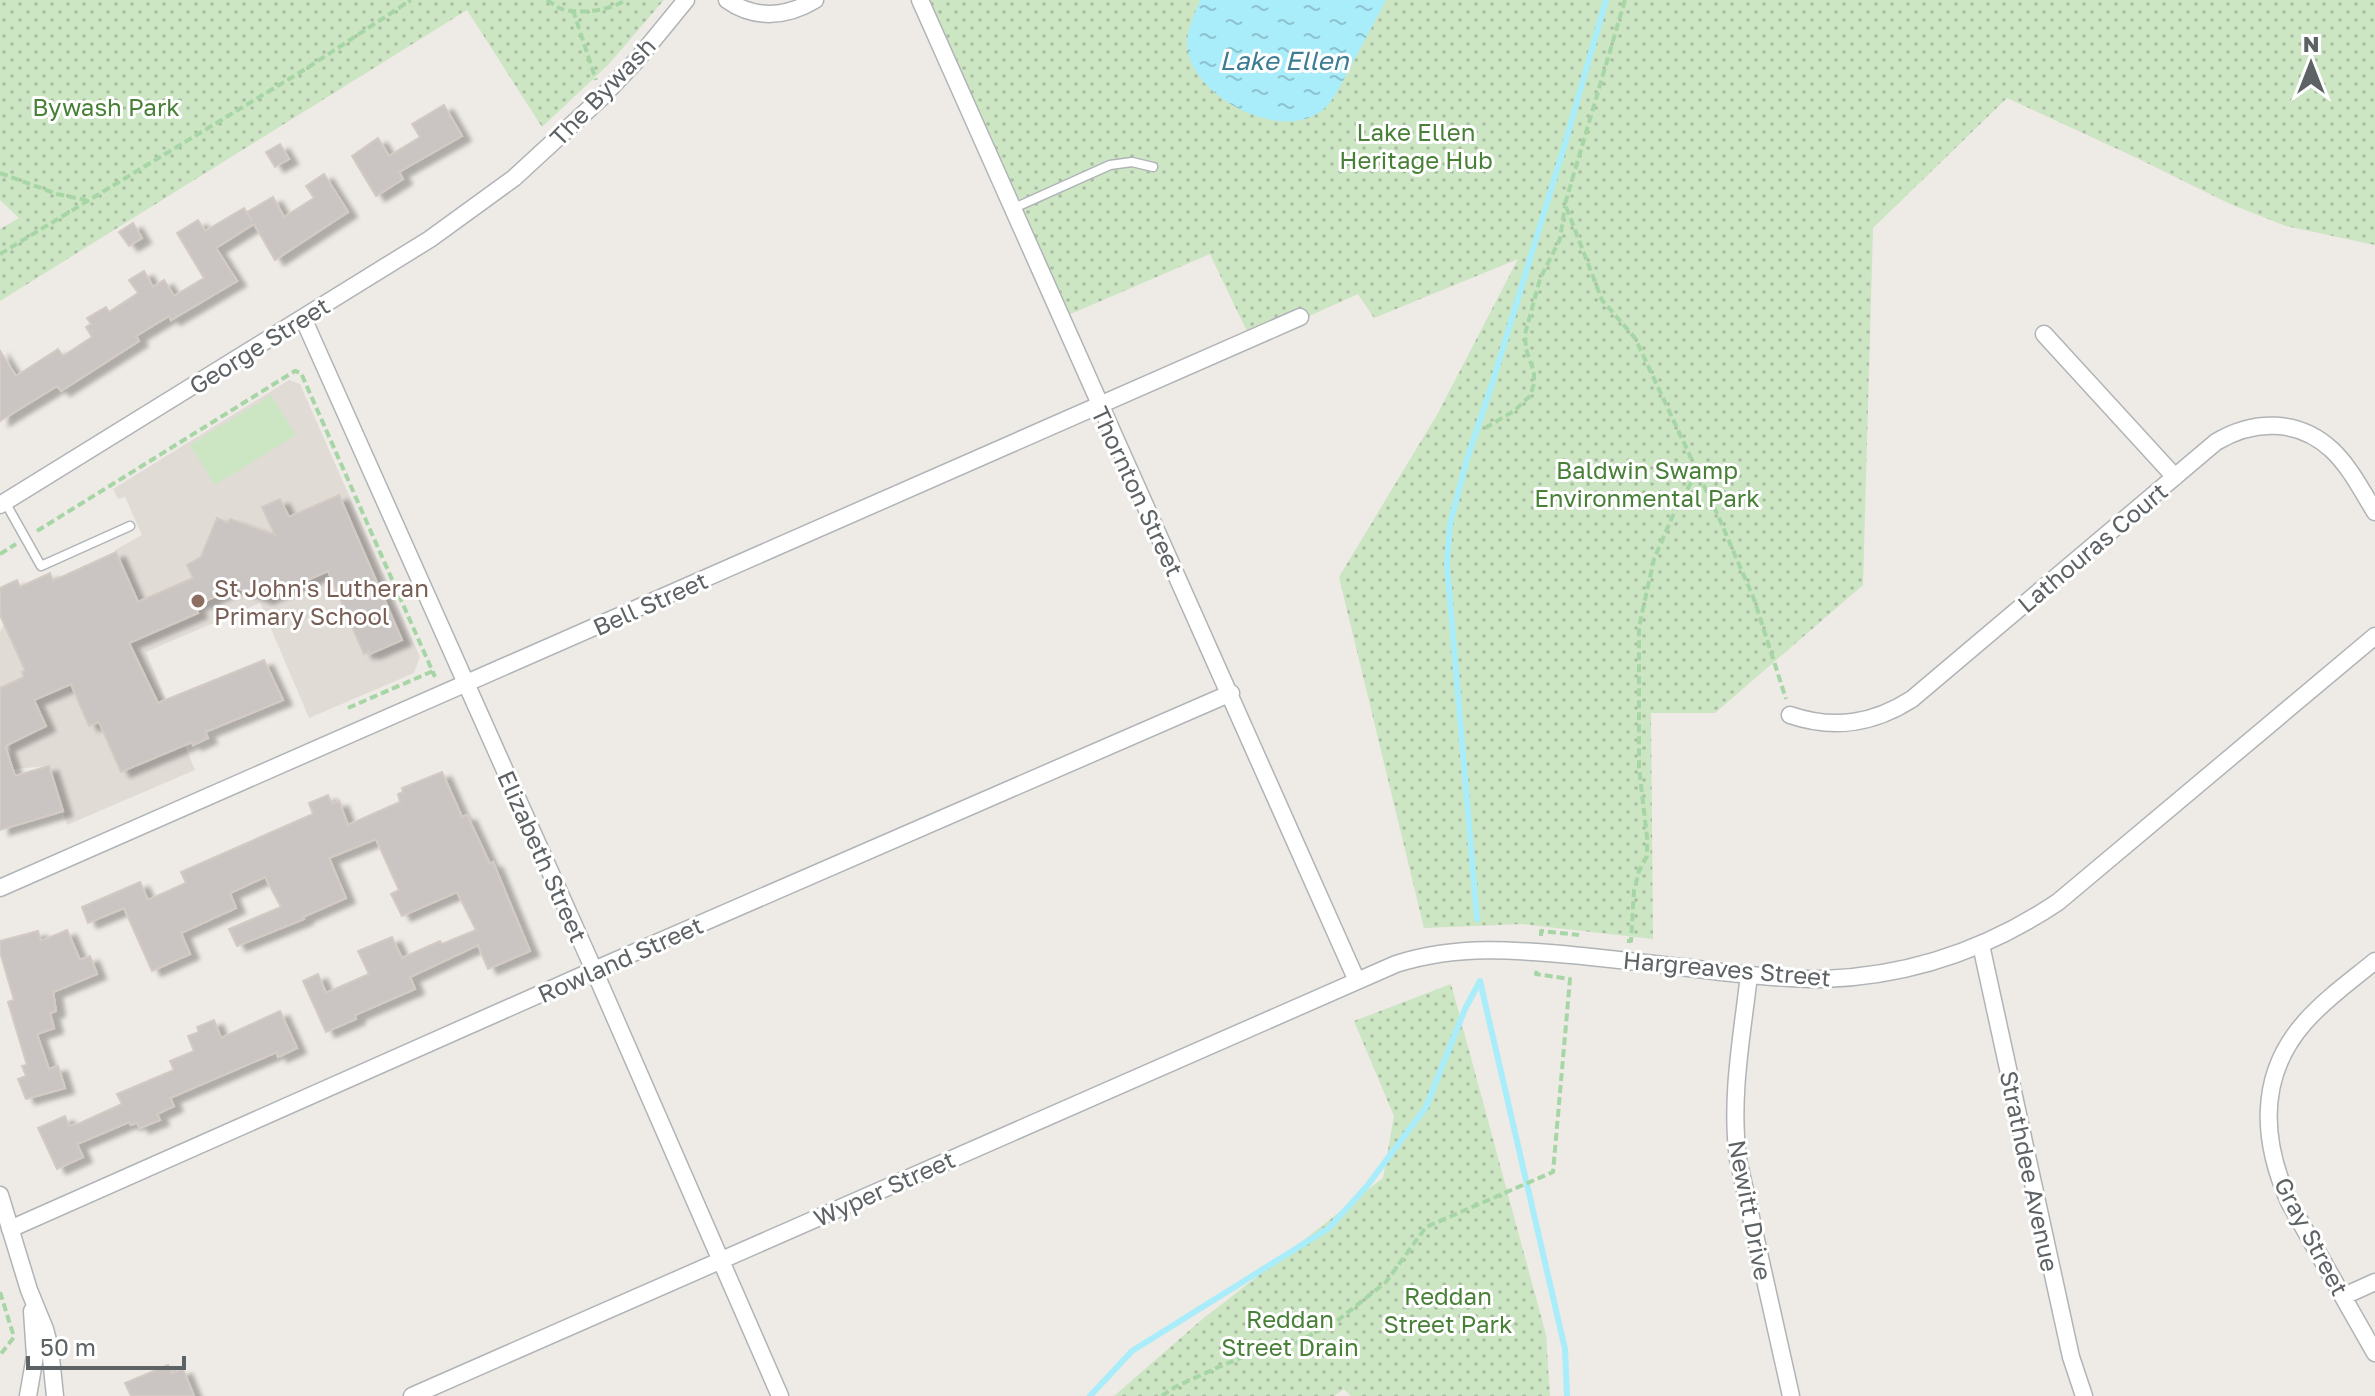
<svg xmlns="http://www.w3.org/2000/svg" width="2375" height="1396" viewBox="0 0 2375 1396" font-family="'Golos Text',sans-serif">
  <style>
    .education { fill: #e1dbd6 }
    .grass { fill: url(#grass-dots) }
    .garden { fill: #cce5c3 }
    .water { fill: url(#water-ripples) }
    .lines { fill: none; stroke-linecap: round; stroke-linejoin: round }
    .stream { stroke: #a9edfb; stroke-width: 6 }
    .building { fill: #cac5c2; stroke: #d3cac3; stroke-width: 2; filter: url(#shadow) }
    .service-casing { stroke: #b0b4b7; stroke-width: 11 }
    .minor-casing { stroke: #b0b4b7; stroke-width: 19 }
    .path { stroke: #a7d6a6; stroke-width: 4; stroke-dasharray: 8 4; stroke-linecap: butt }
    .service { stroke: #fff; stroke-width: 8 }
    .minor { stroke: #fff; stroke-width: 16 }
    .education-dot { fill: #8d6e63; stroke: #fff; stroke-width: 3 }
    .labels { text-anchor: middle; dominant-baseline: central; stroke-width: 6; stroke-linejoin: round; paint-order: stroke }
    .street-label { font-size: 24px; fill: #5d6265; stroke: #fff }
    .park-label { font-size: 24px; fill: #488038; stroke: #fff }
    .education-label { font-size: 24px; fill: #785e54; stroke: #fff; text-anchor: start }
    .water-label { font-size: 26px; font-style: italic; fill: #3d7d93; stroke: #fff }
  </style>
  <defs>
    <pattern id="grass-dots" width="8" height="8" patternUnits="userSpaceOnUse" patternTransform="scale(2)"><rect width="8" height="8" fill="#cce5c3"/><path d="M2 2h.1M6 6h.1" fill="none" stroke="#a9bda2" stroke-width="1.8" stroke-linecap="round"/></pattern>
    <pattern id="water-ripples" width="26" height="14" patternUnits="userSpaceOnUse" patternTransform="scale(2)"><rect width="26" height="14" fill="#a9edfb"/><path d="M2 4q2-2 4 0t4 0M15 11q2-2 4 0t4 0" fill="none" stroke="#8dc3cf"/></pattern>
    <filter id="shadow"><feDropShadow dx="9" dy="5" stdDeviation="2" flood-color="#0004"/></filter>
  </defs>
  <rect width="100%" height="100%" fill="#eeeae5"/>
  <!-- education -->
  <path class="education" d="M289,380l11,4 120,273 -6,16 -105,45 -49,-115 -114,49 49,118 -128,55 -18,-59 -36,3 -13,-41v-96l4,-8 -4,-36 17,-8 6,13 93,-41 -1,-2 27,-15 -17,-38 -7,2 -5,-10z"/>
  <!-- grass -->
  <path class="grass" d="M0,0h664l-56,65 -66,62 -75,-117 -467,291v-72l19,-11 -19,-18z
    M918,0h1457v245l-89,-19 -56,-22 -91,-45 -132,-61 -134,130 -10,357 -148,128h-64l2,226 -131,-15 -98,4 -85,-351 99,-164 80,-154 -144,59 -16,-24 -106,48 -42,-88 -151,65z
    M1451,984l95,351 4,61h-199l-7,-7 -10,7h-220l85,-74 184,-144 11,-62 -40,-95z"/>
  <!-- garden -->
  <path class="garden" d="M271,395l25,40 -81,50 -25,-40z"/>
  <!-- water -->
  <path class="water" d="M1200,0h186c-12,23 -25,47 -37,70 -7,12 -13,27 -23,37 -39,38 -127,-6 -138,-54 -4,-18 6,-37 12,-53z"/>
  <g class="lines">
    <!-- stream -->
    <path class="stream" d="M1477,919l-30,-354 3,-41 17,-65 25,-75 72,-237 42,-147
      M1480,981l85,368 2,47
      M1090,1396l42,-45 197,-123 38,-42 59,-79 39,-98 15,-28"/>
  </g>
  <!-- building -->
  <path class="building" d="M444,105l18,31 -63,36 4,7 -27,17 -24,-40 26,-18 11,18 31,-19 -8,-13z
    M280,144l9,15 -14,8 -9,-15z
    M324,174l24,38 -73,48 -21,-36 -38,24 21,33 -66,39 -2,-4 -33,20 3,5 -78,50 -4,-5 -57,35v-70l16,25 42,-27 5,7 29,-19 -6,-10 5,-3 -4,-6 19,-11 3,5 29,-19 -9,-13 15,-9 9,16 11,-7 10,16 30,-18 -27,-45 21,-13 7,11 39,-23 8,13 -5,-9 26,-15 11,20 30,-19 -8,-12z
    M133,223l9,15 -13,8 -10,-14z
    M339,495l63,145 -32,14 -1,-3 -5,3 -36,-83 -64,28 -29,-12 -40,19 3,7 -69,30 29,60 106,-43 19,40 -78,32 3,6 -15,7 -1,-3 -71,30 -22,-50 -10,4 -18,-42 -37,16 12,26 -41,20 10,30 34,-10 14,45 -63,19v-142l24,-11 -2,-5 3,-2 -25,-55v-27l17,-8 3,7 30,-14 3,8 63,-29 22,50 55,-24 -6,-13 14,-8 16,-39 11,5 2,-4 45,16 -13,-28 18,-8 9,18z
    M442,772l20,45 5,-2 23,49 3,-2 37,89 -42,18 -10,-24 -68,32 5,12 -60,26 1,4 -30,13 -23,-51 15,-7 8,19 43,-19 -11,-23 34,-14 10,21 38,-17 2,3 34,-14 -19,-38 -55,24 -11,-22 8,-4 -23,-51 -47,19 17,40 -43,19 1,2 -67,27 -8,-17 52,-22 -16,-30 -35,16 6,15 -55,25 9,21 -38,17 -28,-63 -36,15 -6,-16 58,-25 8,18 38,-17 -5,-11 132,-58 -4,-11 19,-8 4,9 7,-3 9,24 52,-23 -2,-8 5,-2 -1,-4z
    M67,930l13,30 10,-4 7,18 -44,18 3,19 -6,2 4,15 -17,6 12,35 9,-3 7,22 -39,11 -8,-20 8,-3 -4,-10 5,-1 -19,-63 6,-2 -14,-48v-11l38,-10 3,10z
    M280,1011l17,37 -19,9 -1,-5 -107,46 4,8 -17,8 3,6 -20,8 -3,-5 -6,2 -2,-3 -52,22 6,13 -26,12 -19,-41 27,-12 4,10 9,-2 44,-20 -5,-10 57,-24 -4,-9 24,-10 -6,-15 11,-4 -2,-5 17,-7 7,18z
    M168,1365l4,9 11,-5 11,27h-63l-6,-13z"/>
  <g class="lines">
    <!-- service casing -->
    <g class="service-casing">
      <path id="service" d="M1012,209l98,-44 22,-3 21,5
        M5,502l36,64 89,-40"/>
    </g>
    <!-- minor casing -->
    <g class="minor-casing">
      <path id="minor" d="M727,0c28,20 60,17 88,0
        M920,0c144,328 294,653 437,981
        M303,318l291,652 186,426
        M2044,334l131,143
        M0,505l430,-266 84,-61 88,-81 34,-36 50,-61
        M1790,715c44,15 83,9 122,-16l304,-257c38,-23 83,-23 116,8 18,17 30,41 43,62
        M0,888l1300,-571
        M1981,945l90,412 13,39
        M2375,961c-23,19 -50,38 -70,61 -48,54 -43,119 -16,180l86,151
        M1749,975c-7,61 -19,122 -11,184l53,237
        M0,1195l29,95 16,39 5,19 5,48
        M10,1229l584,-259 637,-277
        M2344,1296l31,-14
        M28,1396l7,-40 -3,-45
        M412,1396l984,-432c62,-20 123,-14 186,-8 47,5 93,10 139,16 34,3 69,8 103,7 85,-3 164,-30 234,-77l317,-266"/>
    </g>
    <!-- path -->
    <path class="path" d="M547,0c1,1 11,7 12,8 17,7 52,3 66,-8
      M1625,0l-60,204 37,96 33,38 84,180 35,81 32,100
      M573,10l23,70
      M0,173l57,21 29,6
      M0,254l304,-184 107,-70
      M1485,428l29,-17 16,-15 4,-12v-12l-8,-23 -1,-15 15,-55 20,-40 5,-33
      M37,531l258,-160 6,2 134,304
      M0,554l16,-10
      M348,708l85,-37
      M1541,936v-5l38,4
      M1627,941h4l3,-50 5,-20 8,-15v-19l-8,-69v-141l15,-68 21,-48 22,-39
      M0,1292l14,45 -14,18
      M1162,1396l13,-9 46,-21 30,-12 41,-9 45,-24 49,-39 40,-55 127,-55 17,-193 -34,-5 1,-5"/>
    <!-- service -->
    <use href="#service" class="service"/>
    <!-- minor -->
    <use href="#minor" class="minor"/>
  </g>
  <!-- markers -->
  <circle class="education-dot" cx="198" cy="601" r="8"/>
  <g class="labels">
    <!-- street labels -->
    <g class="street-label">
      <text transform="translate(602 91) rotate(-46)">The Bywash</text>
      <text transform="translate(259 345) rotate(-32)">George Street</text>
      <text transform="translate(1138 491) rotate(65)">Thornton Street</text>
      <text transform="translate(2092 547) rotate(-40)">Lathouras Court</text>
      <text transform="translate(650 603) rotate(-24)">Bell Street</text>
      <text transform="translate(543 856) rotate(66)">Elizabeth Street</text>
      <text transform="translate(620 959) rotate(-24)">Rowland Street</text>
      <text transform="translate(1727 968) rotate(5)">Hargreaves Street</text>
      <text transform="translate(2030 1171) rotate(78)">Strathdee Avenue</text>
      <text transform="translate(884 1188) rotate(-24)">Wyper Street</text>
      <text transform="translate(1751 1210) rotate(79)">Newitt Drive</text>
      <text transform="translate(2312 1236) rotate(62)">Gray Street</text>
    </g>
    <!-- park labels -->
    <g class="park-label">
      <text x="106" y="106">Bywash Park</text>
      <text x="1416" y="131">Lake Ellen<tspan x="1416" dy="28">Heritage Hub</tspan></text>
      <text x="1647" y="469">Baldwin Swamp<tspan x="1647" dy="28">Environmental Park</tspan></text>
      <text x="1448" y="1295">Reddan<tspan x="1448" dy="28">Street Park</tspan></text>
      <text x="1290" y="1318">Reddan<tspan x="1290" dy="28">Street Drain</tspan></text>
    </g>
    <!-- education labels -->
    <g class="education-label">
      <text x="214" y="587">St John's Lutheran<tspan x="214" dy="28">Primary School</tspan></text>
    </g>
    <!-- water labels -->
    <g class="water-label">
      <text x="1284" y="60">Lake Ellen</text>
    </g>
  </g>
  <!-- north arrow -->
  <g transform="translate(2311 64)" stroke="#ffffff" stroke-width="6" paint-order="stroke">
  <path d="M0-6L14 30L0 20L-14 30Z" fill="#5d6265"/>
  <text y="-12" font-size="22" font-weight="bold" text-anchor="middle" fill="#5d6265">N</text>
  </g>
  <!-- scale -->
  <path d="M28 1356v12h156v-12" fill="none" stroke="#5d6265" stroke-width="4"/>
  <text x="40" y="1356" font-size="24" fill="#5d6265" stroke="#ffffff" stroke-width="6" paint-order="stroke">50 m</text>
</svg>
